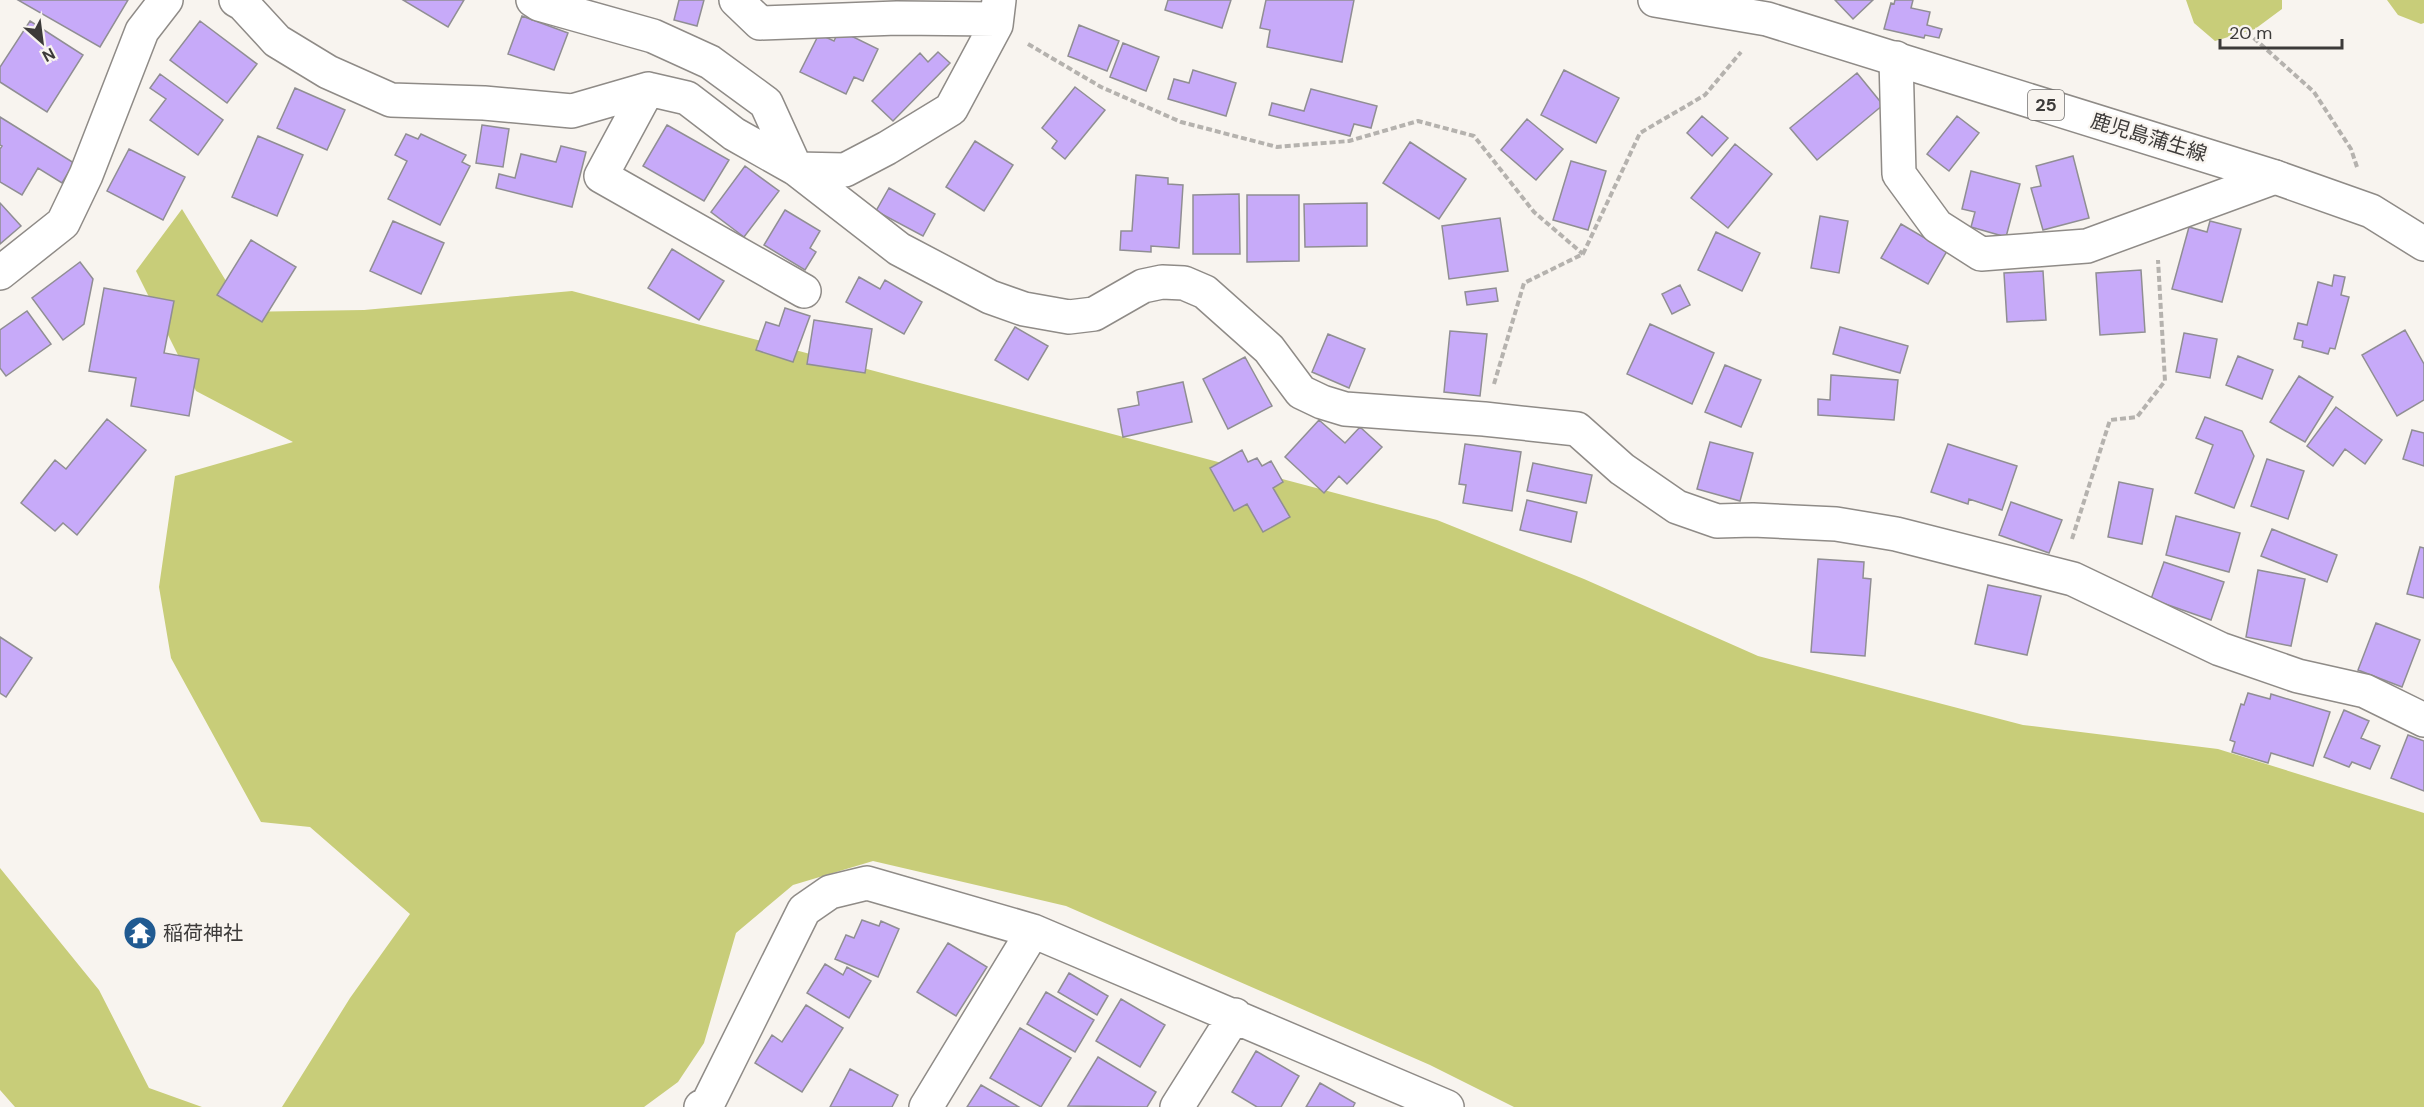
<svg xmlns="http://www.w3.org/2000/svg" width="2424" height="1107" viewBox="0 0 2424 1107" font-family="'DM Sans','Noto Sans JP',sans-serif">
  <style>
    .green { fill: #c8cd79 }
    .building { fill: #c7aaf9; stroke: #908e93; stroke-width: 1.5 }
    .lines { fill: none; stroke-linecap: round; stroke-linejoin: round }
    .minor-casing { stroke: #8f8b87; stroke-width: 36 }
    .major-casing { stroke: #8f8b87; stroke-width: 36 }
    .path { stroke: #b5b2ae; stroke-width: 4; stroke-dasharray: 6 3; stroke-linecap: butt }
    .minor { stroke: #fff; stroke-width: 33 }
    .major { stroke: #fff; stroke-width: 33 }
    .labels { text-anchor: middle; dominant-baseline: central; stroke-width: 4.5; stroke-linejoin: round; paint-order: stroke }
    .shield { fill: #f8f4ef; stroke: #747270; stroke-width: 1.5 }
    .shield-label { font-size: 18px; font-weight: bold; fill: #3c3a39 }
    .street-label { font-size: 20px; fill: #3c3a39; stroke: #f8f4ef }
    .poi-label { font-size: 20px; fill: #3c3a39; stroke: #f8f4ef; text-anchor: start }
  </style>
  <rect width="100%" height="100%" fill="#f8f4ef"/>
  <!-- green -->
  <path class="green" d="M2186,0h96v9l-27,20 -40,12 -21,-18z
    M2387,0h37v23l-3,1 -23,-9z
    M182,209l63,103 119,-2 208,-19 865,229 147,59 174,77 265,69 195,24 206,64v294h-910l-84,-42 -364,-159 -193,-45 -80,24 -57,48 -32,110 -26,39 -34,25h-362l68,-109 60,-84 -100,-87 -49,-5 -90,-164 -12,-71 16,-111 118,-34 -97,-51 -60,-120z
    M0,868l99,122 50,98 53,19h-187l-15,-17z"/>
  <!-- building -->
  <path class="building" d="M18,0h110l-28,47z
    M403,0h61l-16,27z
    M679,0h25l-7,26 -23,-6z
    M1168,0h63l-9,28 -57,-18z
    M1266,0h88l-12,62 -75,-15 3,-17 -10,-2z
    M1835,0h38l-20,19z
    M1895,0h18l-2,8 19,4 -3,13 15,4 -3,9 -14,-3 -1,3 -40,-9 7,-26 3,1z
    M522,16l46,17 -14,37 -46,-16z
    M30,21l53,34 -36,57 -47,-30v-15z
    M200,21l57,43 -30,39 -57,-43z
    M1079,25l40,16 -12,30 -39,-15z
    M839,30l39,19 -15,32 -9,-4 -8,17 -46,-22 19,-38 15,7z
    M1123,43l36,14 -13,34 -36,-14z
    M938,52l12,11 -57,58 -21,-20 48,-48 8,9z
    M1193,70l43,13 -10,33 -58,-17 6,-20 15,4z
    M1564,70l55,28 -23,45 -55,-28z
    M1857,73l26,32 -66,55 -27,-32z
    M160,74l63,46 -25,35 -48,-35 16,-21 -16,-11z
    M1075,87l30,23 -40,49 -13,-11 5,-7 -15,-13z
    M295,88l50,22 -18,40 -50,-22z
    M1311,89l66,17 -6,22 -17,-4 -4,12 -81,-21 3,-12 32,8z
    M1702,116l26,22 -16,18 -25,-23z
    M1957,116l22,17 -30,38 -22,-17z
    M0,117l74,46 -12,20 -24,-15 -16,27 -22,-13v-33l2,-3 -2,-1z
    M1527,119l36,30 -27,31 -35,-30z
    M482,125l27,4 -6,38 -27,-4z
    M667,125l62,35 -25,41 -61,-35z
    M406,134l12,5 3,-5 45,21 -4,7 8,4 -30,59 -52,-26 19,-38 -12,-6z
    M258,136l45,19 -26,61 -45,-19z
    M975,141l38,24 -29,46 -38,-24z
    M1410,142l56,37 -27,40 -56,-36z
    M1735,144l37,30 -44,54 -37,-30z
    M561,146l25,6 -14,55 -76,-19 3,-14 16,4 6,-24 35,8z
    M129,149l56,28 -22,43 -56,-29z
    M2073,156l16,62 -46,12 -12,-42 10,-2 -5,-20z
    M1571,161l35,10 -18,59 -35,-10z
    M745,166l34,25 -35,46 -33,-25z
    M1971,171l49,13 -14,53 -35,-10 4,-15 -13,-3z
    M1136,175l32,3v6l15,1 -4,63 -28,-2v6l-31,-2 1,-19h11z
    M889,188l46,26 -12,22 -47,-25z
    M1239,194l1,60h-47v-59z
    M1247,195h52v66l-52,1z
    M0,203l21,23 -21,18z
    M1367,203v43l-62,1 -1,-43z
    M785,210l35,21 -10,17 6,4 -11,18 -41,-25z
    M1820,216l28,5 -9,52 -28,-5z
    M1500,218l8,53 -59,8 -7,-53z
    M393,221l51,22 -23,51 -51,-23z
    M2210,221l31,8 -19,73 -50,-13 17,-62 18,5z
    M1901,224l46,27 -19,33 -47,-26z
    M1716,232l44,21 -18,38 -44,-21z
    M251,240l45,27 -34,55 -45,-27z
    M672,249l52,32 -25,39 -51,-32z
    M80,262l13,17 -9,45 -21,16 -31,-42z
    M2141,270l4,62 -45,3 -4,-62z
    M2043,271l3,49 -39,2 -3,-49z
    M2334,275l11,2 -4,18 8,2 -14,52 -5,-1 -2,6 -26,-7 1,-6 -9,-2 4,-16 9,2 11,-43 14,4z
    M859,277l21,12 5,-9 37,22 -18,32 -58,-32z
    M1680,285l10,20 -18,9 -10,-20z
    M104,288l70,13 -10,52 35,6 -10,57 -58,-10 5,-28 -47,-7z
    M1496,288l2,13 -31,4 -2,-13z
    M785,308l25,8 -17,46 -37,-12 10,-28 13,4z
    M27,311l24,33 -45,32 -6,-8v-38z
    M814,320l58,9 -7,44 -58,-9z
    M1650,324l64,29 -22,51 -65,-30z
    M1015,327l33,19 -20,34 -33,-20z
    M1840,327l68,19 -8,27 -67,-19z
    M2405,330l19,34v36l-27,16 -35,-61z
    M1450,331l37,3 -7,62 -36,-4z
    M2184,333l33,6 -7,39 -34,-6z
    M1328,334l37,15 -16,39 -37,-16z
    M2238,356l35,14 -11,29 -36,-14z
    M1245,357l27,49 -44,23 -25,-50z
    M1725,365l36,15 -20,47 -36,-15z
    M1831,375l67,5 -4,40 -76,-5v-16l12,1z
    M2299,376l34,21 -28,45 -35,-20z
    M1183,382l9,40 -69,15 -5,-28 21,-4 -2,-13z
    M2336,407l46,33 -17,24 -20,-15 -12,17 -26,-20z
    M2205,417l37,14 12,25 -20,52 -39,-15 18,-48 -17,-7z
    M107,419l39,31 -69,85 -14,-12 -8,8 -34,-28 34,-43 11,9z
    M1319,420l26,23 15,-16 22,20 -35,37 -8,-8 -15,17 -39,-36z
    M2412,430l12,3v33l-21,-7z
    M1710,442l43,11 -13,48 -43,-12z
    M1465,444l56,8 -9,59 -49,-8 3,-18 -7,-1z
    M1948,444l69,22 -15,44 -33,-11 -1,5 -37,-12z
    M1242,450l6,12 9,-4 5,8 9,-5 12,21 -10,6 17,29 -27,15 -16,-28 -13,7 -24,-43z
    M2267,459l37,12 -16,48 -37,-13z
    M1533,463l59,12 -6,28 -59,-12z
    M2119,482l34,7 -11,55 -34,-7z
    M1527,500l50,12 -6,30 -51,-12z
    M2011,502l51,18 -13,33 -50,-18z
    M2176,516l64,17 -11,39 -63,-17z
    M2272,529l65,26 -10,27 -66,-26z
    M2420,547l4,1v50l-17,-4z
    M1818,559l46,3 -1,16 8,1 -6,77 -54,-4z
    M2164,562l60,20 -13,38 -60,-21z
    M2258,570l47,9 -14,67 -45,-9z
    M1988,585l53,11 -14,59 -52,-11z
    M2376,623l44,17 -18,47 -44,-17z
    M0,637l32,21 -26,39 -6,-4z
    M2248,693l22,6 1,-5 59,18 -17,54 -42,-13 -3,10 -36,-11 3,-10 -5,-2 11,-36 3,1z
    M2344,710l25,11 -8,17 19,8 -10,23 -18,-7 -3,5 -25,-10z
    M2408,735l16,6v50l-33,-13z
    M862,920l17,6 2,-5 18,8 -21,48 -43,-18 11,-24 8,3z
    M948,943l39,24 -31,49 -39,-24z
    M825,964l18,11 4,-8 24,14 -22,37 -42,-25z
    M1069,973l39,23 -11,19 -39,-23z
    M1046,992l48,28 -19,32 -48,-28z
    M1121,999l44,26 -25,42 -44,-26z
    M806,1005l37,23 -41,64 -47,-29 17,-28 10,7z
    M1020,1028l51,30 -30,49 -51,-29z
    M1256,1051l43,25 -18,31h-24l-25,-15z
    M1098,1057l58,35 -9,15 -79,-1z
    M850,1069l48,26 -6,12h-62z
    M1320,1083l35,20 -2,4h-47z
    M981,1085l38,22h-52z"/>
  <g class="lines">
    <!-- minor casing -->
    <g class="minor-casing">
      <path id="minor" d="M236,0l7,4 34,37 51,31 63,28 93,3 88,8 76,-22 39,9 47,36 62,35 103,80 91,48 34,12 45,8 25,-3 49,-28 19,-4 22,1 21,9 64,57 32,43 21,10 23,7 139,10 93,10 45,40 55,38 40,14 36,-1 83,4 60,10 177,45 147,70 78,27 67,15 59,29
        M533,0l6,4 114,32 57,26 56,41 30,66 49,1 42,-22 64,-39 45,-84 3,-25
        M736,0l24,23 137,-5 99,1
        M1896,58l3,116 38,52 44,28 106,-8 188,-69
        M648,89l-47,87 203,115
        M0,273l63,-50 23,-48 56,-144 24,-31
        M701,1107l7,-4 96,-193 26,-18 37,-9 166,48 414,176
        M926,1107l107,-176
        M1177,1107l58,-92"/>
    </g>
    <!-- major casing -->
    <g class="major-casing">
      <path id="major" d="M1655,0l112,19 508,158 96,34 53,33"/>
    </g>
    <!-- path -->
    <path class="path" d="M2247,32l67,60 37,57 6,18
      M1028,44l73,43 80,35 96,25 72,-6 69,-20 56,15 60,76 49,42
      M1494,384l30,-101 59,-29 57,-121 65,-38 36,-43
      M2072,539l38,-119 27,-3 28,-36 -7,-121"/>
    <!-- minor -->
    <use href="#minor" class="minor"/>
    <!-- major -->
    <use href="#major" class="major"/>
  </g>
  <!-- icons -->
  <defs>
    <g id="temple-disc" transform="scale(1.725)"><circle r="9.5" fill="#205a91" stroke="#f8f4ef"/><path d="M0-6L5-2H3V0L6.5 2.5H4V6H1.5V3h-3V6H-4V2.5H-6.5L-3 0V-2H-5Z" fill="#fff"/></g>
  </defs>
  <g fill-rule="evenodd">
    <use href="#temple-disc" x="140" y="933"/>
  </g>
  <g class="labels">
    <!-- shield labels -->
    <rect class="shield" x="2028" y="90" width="36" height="30" rx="4.5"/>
    <g class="shield-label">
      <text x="2046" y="105">25</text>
    </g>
    <!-- street labels -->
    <g class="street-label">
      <text transform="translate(2149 137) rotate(17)">鹿児島蒲生線</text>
    </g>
    <!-- poi labels -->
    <g class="poi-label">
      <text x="163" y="933">稲荷神社</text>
    </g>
  </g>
  <!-- north arrow -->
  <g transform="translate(42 42) rotate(152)" stroke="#f8f4ef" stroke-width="4.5" paint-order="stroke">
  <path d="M0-4.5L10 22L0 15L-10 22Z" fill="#3c3a39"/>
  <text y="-9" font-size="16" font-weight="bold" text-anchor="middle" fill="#3c3a39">N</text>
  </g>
  <!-- scale -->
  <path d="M2220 39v9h122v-9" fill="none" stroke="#3c3a39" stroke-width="3"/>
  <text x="2229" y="39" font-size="18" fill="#3c3a39" stroke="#f8f4ef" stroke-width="4.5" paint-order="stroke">20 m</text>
</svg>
